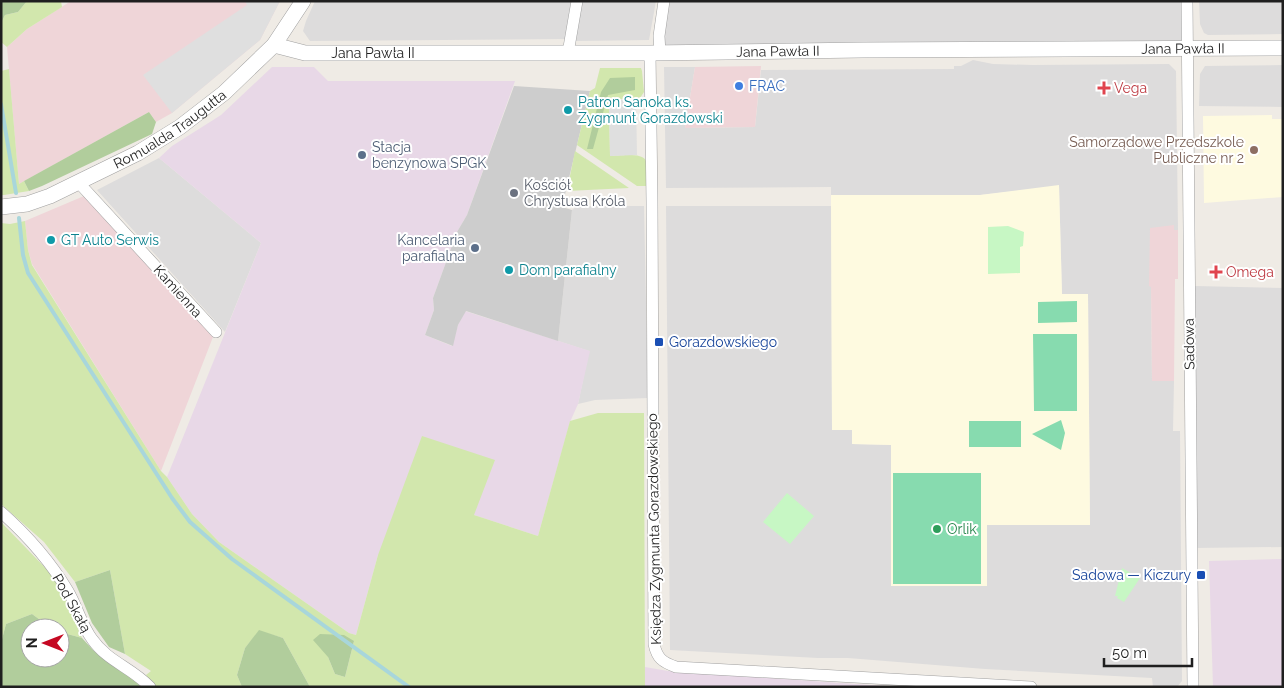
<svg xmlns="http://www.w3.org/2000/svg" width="1284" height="688" viewBox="0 0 1284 688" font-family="Raleway,sans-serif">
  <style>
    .residential { fill: #dddcdc }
    .commercial { fill: #efd5d8 }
    .industrial { fill: #e8d8e7 }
    .education { fill: #fefae0 }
    .religious { fill: #cdcdcd }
    .grass { fill: #d2e7ad; fill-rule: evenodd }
    .forest { fill: #b1cd9c }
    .park { fill: #c7f7c4 }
    .pitch { fill: #87dbaf }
    .parking { fill: #dfdfdf }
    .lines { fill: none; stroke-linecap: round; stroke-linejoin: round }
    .stream { stroke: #a8d6db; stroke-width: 4 }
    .minor-casing { stroke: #a0a0a0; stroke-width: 12 }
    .tertiary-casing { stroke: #a0a0a0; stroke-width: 16 }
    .minor { stroke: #fff; stroke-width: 11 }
    .tertiary { stroke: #fff; stroke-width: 15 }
    .shop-dot { fill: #3f7fe0; stroke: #fff; stroke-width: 2 }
    .health-dot { fill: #e0444e; stroke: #fff; stroke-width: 2 }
    .culture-dot { fill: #0f9aa8; stroke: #fff; stroke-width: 2 }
    .education-dot { fill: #8d6e63; stroke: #fff; stroke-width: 2 }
    .service-dot { fill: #5c6f8a; stroke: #fff; stroke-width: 2 }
    .worship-dot { fill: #6b7280; stroke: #fff; stroke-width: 2 }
    .transit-dot { fill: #1a4fb4; stroke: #fff; stroke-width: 2 }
    .leisure-dot { fill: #2e9e5b; stroke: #fff; stroke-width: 2 }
    .labels { text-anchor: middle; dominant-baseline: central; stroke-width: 4; stroke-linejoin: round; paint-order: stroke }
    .street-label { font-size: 14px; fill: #1f1f1f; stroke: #fff }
    .shop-label { font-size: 14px; fill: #366cbe; stroke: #fff; text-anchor: start }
    .health-label { font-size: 14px; fill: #be3a42; stroke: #fff; text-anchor: start }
    .culture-label { font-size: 14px; fill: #0d838f; stroke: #fff; text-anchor: start }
    .education-label { font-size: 14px; fill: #785e54; stroke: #fff; text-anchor: end }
    .service-label { font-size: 14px; fill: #4e5e75; stroke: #fff; text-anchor: start }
    .worship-label { font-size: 14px; fill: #5b616d; stroke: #fff; text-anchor: start }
    .transit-label { font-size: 14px; fill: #164399; stroke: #fff; text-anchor: start }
    .leisure-label { font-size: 14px; fill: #27864d; stroke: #fff; text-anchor: start }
  </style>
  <rect width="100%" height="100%" fill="#efebe5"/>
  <!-- residential -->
  <path class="residential" d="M315,1h258l-7,38 -256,2 -7,-10 3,-10z
    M581,1h75l-7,39 -73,1z
    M667,1h515l1,43 -518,4 -2,-13z
    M1199,1h84v33l-75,1 -4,-2 -4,-9z
    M973,60l20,4 40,1 136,-1 7,7 2,159h-4v-5l-23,61 1,95h22l-1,50h7l2,250 -5,6h-24l-1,-9 -167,-9 -137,-11h-30l-148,-8 -4,-444h165l1,224 20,-1 1,15 38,1 95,80h104l-2,-231h-26l-3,-108 -79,9h-149v-8l-165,1 -2,-121h31l-10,61 70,-1 6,-57 193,-1v-3h7z
    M1283,65v42l-84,-1 1,-32 5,-8z
    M159,158l102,85 -36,89 -128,-142z
    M577,206h67l4,192 -53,2 -17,4 11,-53 -31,-10 14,-131z
    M1195,286l88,2v259l-89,1z"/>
  <!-- commercial -->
  <path class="commercial" d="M71,1h209l-20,39 -88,73 -16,9 -7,-10 -130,72 -12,-137 20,-18z
    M761,66l-6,61 -70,1 10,-61z
    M84,196l129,141 -52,134 -129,-207 -4,-14 -3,-29z
    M1174,225v5h4v49h-3l-1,102h-22l-1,-94 -2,-1 1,-58z"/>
  <!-- industrial -->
  <path class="industrial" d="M272,67h42l14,14h187l-48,134 -10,17 -24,66 1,12 -9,25 27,11 6,-21 7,-14 125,40 -12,53 -8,18 -32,114 -64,-21 -96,40 -22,80 -7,-2 -130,-91 -27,-28 -25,-37 94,-234 -102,-85 13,-12 49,-31z
    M1283,559v128h-70l-4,-126z
    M645,667l23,4 232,16h-255z"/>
  <!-- education -->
  <path class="education" d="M1272,115v4h11v78l-79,6 -1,-87z
    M1059,185l3,109h26l2,231h-103v61h-96v-141l-39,-1v-14h-20l-1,-235h149z"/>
  <!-- religious -->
  <path class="religious" d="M514,86l76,5 -28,116 10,3 -14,131 -92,-30 -8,14 -5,21 -28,-11 9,-25 -1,-12 24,-66 10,-17z"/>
  <!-- grass -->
  <path class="grass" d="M27,1h34l1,6 -35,22 -20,18 -6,-5v-19l4,-8 13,-3z
    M600,68h41l1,3 2,21 -4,6 -31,2 1,56c8,0 33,-4 36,5 2,7 0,18 1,25h-10l-60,-41 13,-54 5,-3z
    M9,69l10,115 5,-3 5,10 -25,4h-3v-124z
    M575,151l54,37 -62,3z
    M25,221l3,29 4,15 129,206 6,6 25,37 27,28 130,91 7,2 22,-80 44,-119 73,24 -21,55 64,21 32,-115 28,-8h46l1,274h-335l-27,-49 -24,-7 -14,17 -8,27 5,12h-88l-8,-12 5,-4 -26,-17 -15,-84 -35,12 -31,-40 -43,-38v-281l9,1zM354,641l-9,36 -10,-3 -7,-17z
    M1,522l56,58 25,58 -22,-6v-4h-9l-19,-14 -26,10 -5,19z"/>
  <!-- forest -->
  <path class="forest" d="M1,1h26l-9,11 -13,3 -4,8z
    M635,77v13l-27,5 -15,54h-6l14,-57 9,-14z
    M149,112l7,10 -4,12 -110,52 -13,5 -5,-10z
    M110,570l15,84 -16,-7 -17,-24 -17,-41z
    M32,614l19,14h-21v30h30v-26l22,6 11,12 38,25 10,12h-140v-44l5,-19z
    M259,630l24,8 27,49h-68l-5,-12 8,-27z
    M320,634l24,1 10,6 -9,36 -10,-3 -7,-17 -15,-17z"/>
  <!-- park -->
  <path class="park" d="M1008,226l16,6 -1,14 -3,1v26l-32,1v-47z
    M787,493l27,23 -24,28 -27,-22z
    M1122,568l18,10 -16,24 -7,-4 1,-2h-3z"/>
  <!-- pitch -->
  <path class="pitch" d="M1077,301v21l-39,1v-21z
    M1033,334h44v77h-43z
    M1061,420l4,13 -4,17 -29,-16z
    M969,421h52v26h-52z
    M893,473h88v111h-88z"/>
  <!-- parking -->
  <path class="parking" d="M245,1h35l-20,39 -88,73 -29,-38 104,-70z
    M636,99l1,56 -27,1 -1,-56z"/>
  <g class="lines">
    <!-- stream -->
    <path class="stream" d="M1,104l15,89
      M19,218l4,37 5,18 144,225 18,24 42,37 177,128"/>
    <!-- minor casing -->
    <g class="minor-casing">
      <path id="minor" d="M1187,1l6,686
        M568,53l9,-52
        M650,53l2,149 2,442c3,14 8,18 22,23l355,20
        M660,53l-1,-17 5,-35
        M79,183l137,149
        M1,512c26,23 49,49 67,79 9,15 13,33 24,48 16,23 39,28 58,48"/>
    </g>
    <!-- tertiary casing -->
    <g class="tertiary-casing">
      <g id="tertiary">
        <path id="s1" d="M274,45l31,8h345l212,-3 421,-2"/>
        <path id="s2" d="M1,207l26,-3 23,-8 88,-43 42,-26 44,-34 50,-48 29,-44"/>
      </g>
    </g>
    <!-- minor -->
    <use href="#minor" class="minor"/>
    <!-- tertiary -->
    <use href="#tertiary" class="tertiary"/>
  </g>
  <!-- markers -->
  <circle class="shop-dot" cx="739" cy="86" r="5"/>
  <g class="health-dot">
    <path d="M1101.5 80.5h5v5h5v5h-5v5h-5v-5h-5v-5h5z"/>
    <path d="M1213.5 264.5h5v5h5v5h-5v5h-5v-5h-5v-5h5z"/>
  </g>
  <g class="culture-dot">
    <circle cx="568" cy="110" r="5"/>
    <circle cx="51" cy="240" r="5"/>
    <circle cx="509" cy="270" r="5"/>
  </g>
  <circle class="education-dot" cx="1254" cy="150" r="5"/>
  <g class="service-dot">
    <circle cx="362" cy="155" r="5"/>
    <circle cx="475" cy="248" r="5"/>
  </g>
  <circle class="worship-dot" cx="514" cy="193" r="5"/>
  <g class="transit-dot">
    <rect x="654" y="337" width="10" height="10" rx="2.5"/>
    <rect x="1196" y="570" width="10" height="10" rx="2.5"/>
  </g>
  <circle class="leisure-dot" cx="937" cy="529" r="5"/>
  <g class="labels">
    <!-- street labels -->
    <g class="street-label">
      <text stroke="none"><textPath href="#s1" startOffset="910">Jana Pawła II</textPath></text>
      <text stroke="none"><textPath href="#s1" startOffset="505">Jana Pawła II</textPath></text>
      <text stroke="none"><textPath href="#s1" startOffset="100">Jana Pawła II</textPath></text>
      <text stroke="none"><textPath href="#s2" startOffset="188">Romualda Traugutta</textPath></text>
      <text transform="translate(178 291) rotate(48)">Kamienna</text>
      <text transform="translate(1189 344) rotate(-91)">Sadowa</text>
      <text transform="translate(654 529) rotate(-91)">Księdza Zygmunta Gorazdowskiego</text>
      <text transform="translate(72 603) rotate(61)">Pod Skałą</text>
    </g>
    <!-- shop labels -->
    <g class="shop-label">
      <text x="749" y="86">FRAC</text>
    </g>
    <!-- health labels -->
    <g class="health-label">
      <text x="1114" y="88">Vega</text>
      <text x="1226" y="272">Omega</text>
    </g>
    <!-- culture labels -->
    <g class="culture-label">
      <text x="578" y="102">Patron Sanoka ks.<tspan x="578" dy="16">Zygmunt Gorazdowski</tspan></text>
      <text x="61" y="240">GT Auto Serwis</text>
      <text x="519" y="270">Dom parafialny</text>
    </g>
    <!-- education labels -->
    <g class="education-label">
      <text x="1244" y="142">Samorządowe Przedszkole<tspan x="1244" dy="16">Publiczne nr 2</tspan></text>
    </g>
    <!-- service labels -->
    <g class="service-label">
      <text x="372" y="147">Stacja<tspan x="372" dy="16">benzynowa SPGK</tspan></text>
      <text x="465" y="240" text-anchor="end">Kancelaria<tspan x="465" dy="16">parafialna</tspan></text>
    </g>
    <!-- worship labels -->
    <g class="worship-label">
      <text x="524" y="185">Kościół<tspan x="524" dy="16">Chrystusa Króla</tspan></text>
    </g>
    <!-- transit labels -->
    <g class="transit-label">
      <text x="669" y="342">Gorazdowskiego</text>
      <text x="1191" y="575" text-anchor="end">Sadowa — Kiczury</text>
    </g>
    <!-- leisure labels -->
    <g class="leisure-label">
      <text x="947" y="529">Orlik</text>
    </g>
  </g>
  <!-- border -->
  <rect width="1284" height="688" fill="none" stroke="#1f1f1f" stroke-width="5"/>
  <!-- north arrow -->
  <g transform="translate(45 643) rotate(270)"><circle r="24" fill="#ffffff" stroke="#a5a5a5"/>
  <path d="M0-4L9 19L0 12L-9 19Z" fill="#c50822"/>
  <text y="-8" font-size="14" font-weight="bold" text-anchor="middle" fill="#1f1f1f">N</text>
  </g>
  <!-- scale -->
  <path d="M1104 658v8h88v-8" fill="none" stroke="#1f1f1f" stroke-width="2.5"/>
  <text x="1112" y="658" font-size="15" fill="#1f1f1f" stroke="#ffffff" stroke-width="4" paint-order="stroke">50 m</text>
</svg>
